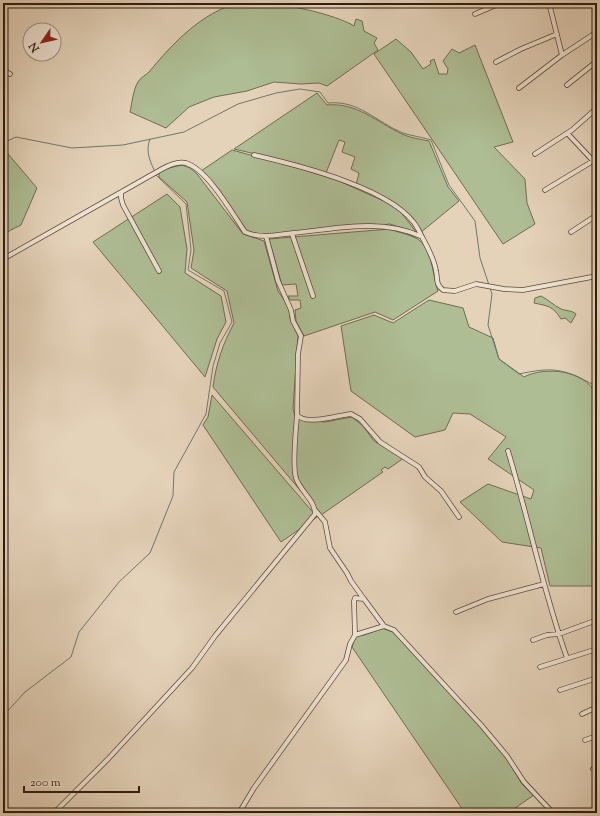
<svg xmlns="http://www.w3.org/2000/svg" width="600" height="816" viewBox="0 0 600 816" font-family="'Sorts Mill Goudy',serif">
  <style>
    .green { fill: #aebd94; stroke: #706c52 }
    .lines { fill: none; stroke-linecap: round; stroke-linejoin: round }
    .stream { stroke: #6d796e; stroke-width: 1 }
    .street-casing { stroke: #5e493a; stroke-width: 5.5 }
    .street { stroke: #ede2d2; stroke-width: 4 }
  </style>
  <rect width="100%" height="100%" fill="#e4d2b9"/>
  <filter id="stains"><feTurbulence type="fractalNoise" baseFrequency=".005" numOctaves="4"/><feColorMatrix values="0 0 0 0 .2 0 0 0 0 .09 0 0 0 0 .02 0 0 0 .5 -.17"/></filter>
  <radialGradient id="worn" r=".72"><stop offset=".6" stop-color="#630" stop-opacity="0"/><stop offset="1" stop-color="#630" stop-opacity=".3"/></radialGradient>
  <!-- green -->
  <path class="green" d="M239,3h12l8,3c17,-6 78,9 95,20l2,-7 6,2 2,10 13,7 -3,5 4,7 -51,36 -8,-3 -18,1 -27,-2 -27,9 -33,6 -25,10 -23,21 -36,-16c2,-8 3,-22 8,-30 2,-4 8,-7 11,-10 24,-29 53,-60 90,-69z
    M396,39l15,13 12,17 8,-5 -1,-3 4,-2 5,15h8l1,-5 -5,-8 9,-12 7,4 16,-8 38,97 -19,5 31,32 2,24 8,21 -32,20 -129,-190z
    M317,93l10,12c29,-3 50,17 75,29 8,4 18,5 27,7l19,46 11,14 -39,32c-19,-32 -31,-34 -64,-48l3,-12 -8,-4 4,-12 -13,-5 3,-10 -6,-2 -13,33 -27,-9 -65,-15z
    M3,148l34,40 -16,37 -18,9z
    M232,150l66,18 41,13 47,21 14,9 17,22 -27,-9 -129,11 -14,-4 -36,-50 -10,-10z
    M182,165l8,3 7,6 46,60 21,7 14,50 12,18v10l8,17 -5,73 3,10 29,3 27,-5 11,9 11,15 30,17 -16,11 -3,-2 -4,3 2,2 -62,43 -108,-128c3,-24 10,-43 21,-64l-7,-32 -36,-23 3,-18 -7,-48 -28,-25v-4l6,-4z
    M167,194l13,13 7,42 -2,24 36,23 5,26 -9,17 -12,38 -112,-135z
    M389,229c8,3 19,5 27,9 17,10 16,37 22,53l-45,29 -18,-8 -71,24 -8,-15 -1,-11 6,-2 -1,-8h-10l-2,-4h10l-2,-12 -14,1 -13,-46z
    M541,296c8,4 12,9 20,13 5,2 10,1 15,5l-5,9 -6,-5 -4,1c-8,-13 -13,-13 -27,-16l1,-5z
    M429,300l34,8 6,19 24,11 6,21 25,18c21,-11 61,-7 71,16l2,-1v194h-47l-9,-38 -39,-6 -42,-40 28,-18 43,15 3,-9 -46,-31 18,-22 -36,-23 -17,-1 -8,17 -30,7 -64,-46 -10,-65 33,-11 19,8z
    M212,395l105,122 -36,25 -78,-117 5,-8z
    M382,628l13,5 6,6 80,88 24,29 17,28 12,11 -26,18h-43l-113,-166 4,-11 8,-1z"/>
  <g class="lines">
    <!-- stream -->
    <path class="stream" d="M150,139c-5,12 0,22 5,33
      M3,143l13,-6 56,11 51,-3 61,-13 54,-28 38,-11 24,-4 20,3 8,11c31,-3 48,19 75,30 9,3 19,4 28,7l18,45 26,36 5,37 9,27
      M490,288l2,6 -4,31 11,34 20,15c33,-7 43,-6 73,10
      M597,386l-5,-2 5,12
      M3,716l22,-24 46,-35 8,-25 40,-50 31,-29 23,-57 1,-24 32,-58 7,-48 7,-23 12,-21 -8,-31 -36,-21 3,-20 -5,-46 -30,-29"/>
    <!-- street casing -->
    <g class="street-casing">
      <path id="street" d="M549,3l13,52
        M475,14l26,-11
        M496,62l25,-13 36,-15
        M3,70l7,4
        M567,85l30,-24
        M519,88l43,-33 35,-23
        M568,134l29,31
        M535,154l37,-24 25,-22
        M254,155c43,10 143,34 164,74 6,13 16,27 18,42 2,7 -1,13 7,19l12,1 21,-7 28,5 19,1 74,-14
        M545,190l48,-29 4,-5
        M121,193v5l2,7 36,66
        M571,232l26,-17
        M292,234l21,62
        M266,236l12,45 13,29 2,11 8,15 -3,18 -1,61c10,11 41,0 54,-1l9,5 20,23 39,25 6,10 16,14 18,26
        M3,259l159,-90c7,-4 16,-8 24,-6 22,7 46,50 59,69 16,7 32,3 48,1 43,-4 87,-15 127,3
        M508,451c21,69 35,140 59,207
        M364,599l20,27
        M456,612l32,-13 56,-15
        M355,635l29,-9 10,4 88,96 25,30 17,26 29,31
        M533,640l14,-5 12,-1 38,-14
        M540,667l57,-18
        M560,690l37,-12
        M582,714l15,-7
        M585,740l12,-4
        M593,769l4,-2
        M54,813l54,-54 84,-91 23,-32 100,-122c0,-14 -15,-23 -19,-36 -4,-13 0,-48 1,-63
        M239,813l15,-25 92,-128 4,-16 5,-9 -1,-34 1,-3 9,1 -13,-18 -4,-8 -17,-25 -5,-26 -10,-12"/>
    </g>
    <!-- street -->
    <use href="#street" class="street"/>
  </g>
  <!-- margin -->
  <rect width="600" height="816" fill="none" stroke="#e4d2b9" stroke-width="16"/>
  <rect x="4" y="4" width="592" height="808" fill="none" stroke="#311b0f" stroke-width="2"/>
  <rect x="8" y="8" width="584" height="800" fill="none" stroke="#311b0f"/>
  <!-- north arrow -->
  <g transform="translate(42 42) rotate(236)"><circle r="19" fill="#ede2d2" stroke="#a29284"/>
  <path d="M0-3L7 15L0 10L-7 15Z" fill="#8f2418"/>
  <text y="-6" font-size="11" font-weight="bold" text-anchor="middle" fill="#311b0f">N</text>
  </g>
  <!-- scale -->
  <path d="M24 786v6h115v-6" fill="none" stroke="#311b0f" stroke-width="2"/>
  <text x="30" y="786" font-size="12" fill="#311b0f" stroke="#ede2d2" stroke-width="3" paint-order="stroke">200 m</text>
  <rect width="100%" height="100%" filter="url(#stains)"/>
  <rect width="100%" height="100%" fill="url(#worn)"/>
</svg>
